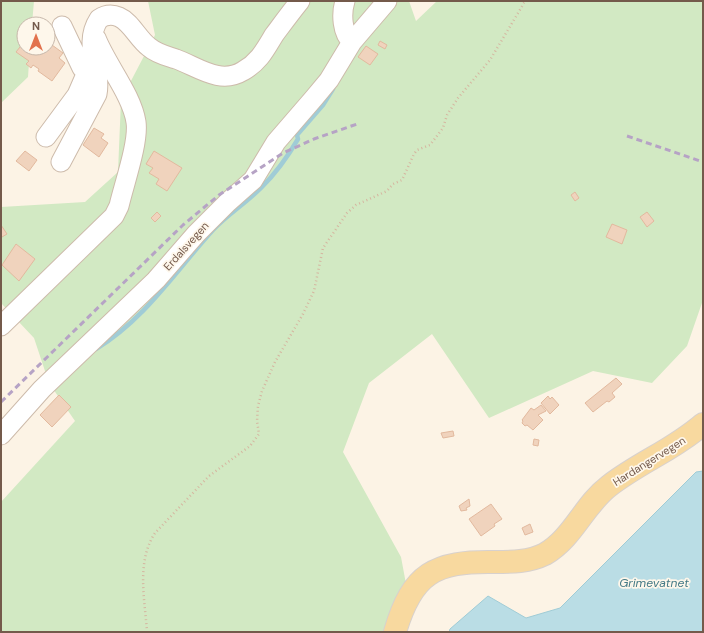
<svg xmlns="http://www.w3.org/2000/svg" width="704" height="633" viewBox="0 0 704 633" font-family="'DM Sans',sans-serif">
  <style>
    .green { fill: #d2e9c3 }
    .water { fill: #badde5; stroke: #a0ccd6 }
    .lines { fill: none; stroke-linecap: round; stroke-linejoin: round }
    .stream { stroke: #a0ccd6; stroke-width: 4.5 }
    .building { fill: #f0d3bd; stroke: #e2b99e }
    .minor-casing { stroke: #cdbbab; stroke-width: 21 }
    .major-casing { stroke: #d8d1cd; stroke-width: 24 }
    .path { stroke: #d5b6a0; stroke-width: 2.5; stroke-dasharray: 1 3; stroke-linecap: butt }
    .minor { stroke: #fff; stroke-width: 19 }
    .major { stroke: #f8d99f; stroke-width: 22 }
    .rail { stroke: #b6a3c5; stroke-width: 3; stroke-dasharray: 6 4; stroke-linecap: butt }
    .labels { text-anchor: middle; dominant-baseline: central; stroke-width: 3.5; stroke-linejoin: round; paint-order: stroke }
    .street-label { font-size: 11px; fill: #745a4b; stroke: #fef7eb }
    .water-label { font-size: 12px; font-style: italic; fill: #457a86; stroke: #fef7eb }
  </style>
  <rect width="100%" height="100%" fill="#fcf3e5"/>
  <!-- green -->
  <path class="green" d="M1,1h33l-2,23h-8v24h6l-2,29 -27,26z
    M148,1h261l7,20 21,-20h266v299l-16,46 -35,37 -59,-12 -104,47 -57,-84 -63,49 -26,69 58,105 8,43 -7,32h-401v-130l74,-81 -26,-38 -15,-45 -33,-35v-96l84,-5 33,-30 3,-72 34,-65z"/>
  <!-- water -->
  <path class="water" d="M703,471v161h-254l1,-3 38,-33 38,22 34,-10 136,-136z"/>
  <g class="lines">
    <!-- stream -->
    <path class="stream" d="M96,349c49,-30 79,-77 117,-119 14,-15 33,-27 48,-42 15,-15 26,-30 37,-49l-1,-4 26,-30 10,-16"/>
  </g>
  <!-- building -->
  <path class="building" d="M380,41l7,4 -2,4 -7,-4z
    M24,42v6h21l3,3 4,-6 11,8 -4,5 6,5 -13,18 -14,-10 1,-2 -6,-4 -2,3 -5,-4 3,-3 -13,-9z
    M366,46l12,8 -8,11 -12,-8z
    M94,128l10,6 -3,4 7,5 -9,14 -16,-12z
    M25,151l12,9 -8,11 -13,-10z
    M154,151l28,17 -15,23 -11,-7 3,-5 -10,-6 4,-5 -7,-4z
    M575,192l4,6 -4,3 -4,-6z
    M157,212l4,4 -6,6 -4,-4z
    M647,212l7,9 -7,6 -7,-10z
    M612,224l15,6 -5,14 -16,-7z
    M1,225l6,9 -5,3 -1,-1z
    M16,244l19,15 -16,22 -17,-16z
    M616,378l6,6 -10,9 3,4 -6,5 -2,-1 -14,11 -8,-9z
    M59,395l12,12 -19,20 -12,-12z
    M548,396l2,3 2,-2 7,8 -9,9 -9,-11z
    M541,405l5,6 -8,4 5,5 -10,10 -6,-5 -2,1 -3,-3 1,-2 -1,-1 9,-12 3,2z
    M453,431l1,5 -11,2 -2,-5z
    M534,439l5,1 -1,6 -5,-1z
    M469,499l1,7 -4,2 1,2 -6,1 -2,-5z
    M491,504l11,15 -8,5 1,2 -14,10 -12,-17z
    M530,524l3,8 -8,3 -3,-7z"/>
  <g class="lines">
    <!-- minor casing -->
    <g class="minor-casing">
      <path id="minor" d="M345,1c-4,13 -3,32 7,41
        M62,26l20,42 5,4h8
        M46,137l31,-42 10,-23
        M61,162l36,-68c5,-25 -15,-49 2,-75 6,-4 13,-5 20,-2 12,5 19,22 30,30 8,7 18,9 27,12 22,8 44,26 67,12 16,-9 22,-21 31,-36 9,-12 17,-23 26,-34
        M1,326l113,-110 5,-10c5,-22 20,-64 17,-84 -4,-27 -30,-58 -40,-84
        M1,435l41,-46 114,-109 40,-46 32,-32 25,-22 23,-38 38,-44 15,-18 23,-38 35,-41"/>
    </g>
    <!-- major casing -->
    <g class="major-casing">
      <path id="major" d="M395,632c17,-59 40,-71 99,-70 18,0 35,0 51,-8 28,-16 39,-49 64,-68 31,-24 64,-36 94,-62"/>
    </g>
    <!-- path -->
    <path class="path" d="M147,632c-2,-32 -11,-70 8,-99l54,-57 41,-30 9,-12 -2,-13 1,-15 4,-15 13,-29 28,-48 11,-23 9,-43 24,-35 9,-8 31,-14 6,-7 9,-4 12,-26 3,-4 13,-5 13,-17 4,-13 11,-17 32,-38 34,-57 3,-2"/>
    <!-- minor -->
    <use href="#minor" class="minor"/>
    <!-- major -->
    <use href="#major" class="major"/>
    <!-- rail -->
    <path class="rail" d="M627,136l76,26
      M1,402l182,-177 36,-30 64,-42 31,-14 46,-16"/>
  </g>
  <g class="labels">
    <!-- street labels -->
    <g class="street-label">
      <text transform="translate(186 246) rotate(-48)">Erdalsvegen</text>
      <text transform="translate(649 461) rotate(-32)">Hardangervegen</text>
    </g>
    <!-- water labels -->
    <g class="water-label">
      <text x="654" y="583">Grimevatnet</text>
    </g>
  </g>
  <!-- border -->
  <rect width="704" height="633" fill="none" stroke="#745a4b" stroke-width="4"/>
  <!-- north arrow -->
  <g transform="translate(36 36)"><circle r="19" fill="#fef7eb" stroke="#c7b8ab"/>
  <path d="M0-3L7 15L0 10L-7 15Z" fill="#e2724d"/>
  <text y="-6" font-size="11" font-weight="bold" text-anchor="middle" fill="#745a4b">N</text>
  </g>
</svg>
